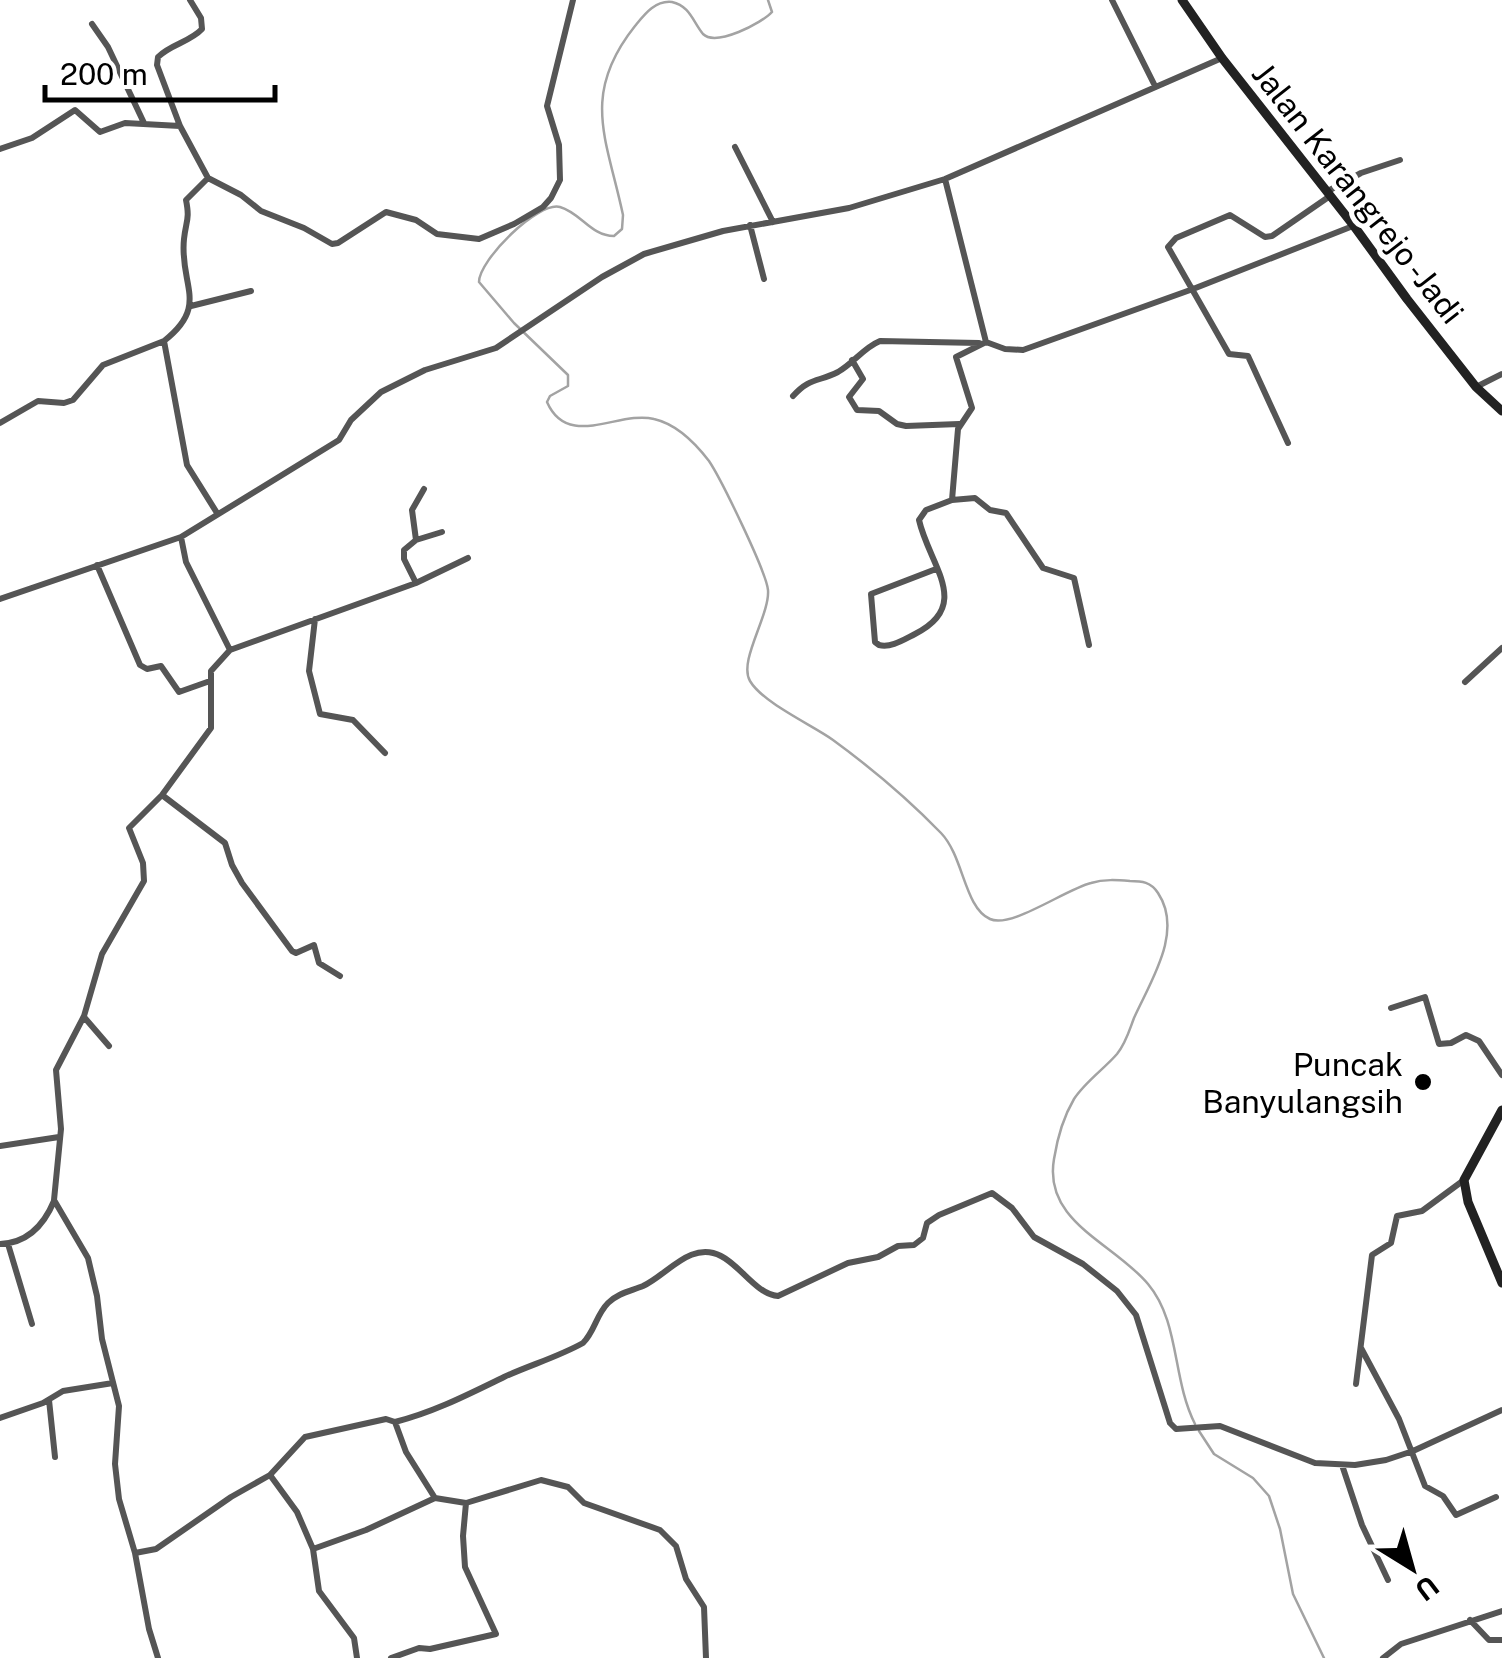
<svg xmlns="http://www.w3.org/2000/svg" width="1502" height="1658" viewBox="0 0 1502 1658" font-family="'Public Sans',sans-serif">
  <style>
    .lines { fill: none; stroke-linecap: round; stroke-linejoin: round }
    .stream { stroke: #a3a3a3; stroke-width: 2.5 }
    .street { stroke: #555; stroke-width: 6 }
    .secondary { stroke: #222; stroke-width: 9 }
    .poi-dot { fill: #000; stroke: #fff; stroke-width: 4 }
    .labels { text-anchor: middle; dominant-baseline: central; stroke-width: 10; stroke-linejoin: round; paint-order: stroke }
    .street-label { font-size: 32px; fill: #000; stroke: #fff }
    .poi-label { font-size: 32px; fill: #000; stroke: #fff; text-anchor: end }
  </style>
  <rect width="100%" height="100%" fill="#fff"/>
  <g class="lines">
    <!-- stream -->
    <path class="stream" d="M768,0l4,12c-10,11 -56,35 -69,22 -10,-12 -13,-28 -31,-32 -17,-2 -28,13 -37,24 -55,69 -28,113 -12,189l-1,14 -8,7c-23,0 -33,-23 -54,-29 -22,-6 -81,53 -81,75l35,41 54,52v11l-18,10 -3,6c21,48 72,8 107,17 22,5 42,25 55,42 12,18 57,110 59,129 2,25 -30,71 -18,91 13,22 62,44 83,59 37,27 76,60 108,93 23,24 23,74 49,86 21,10 76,-30 101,-36 13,-4 26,-3 39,-2 12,0 21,1 28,12 26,39 -8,89 -24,125 -5,13 -8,25 -17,36 -13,15 -32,28 -43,45 -10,17 -17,41 -20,60 -11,63 60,84 94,125 32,38 24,95 47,140
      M1199,1431l15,23 39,24 16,18 11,33 13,65 31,64"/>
    <!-- street -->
    <path class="street" d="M190,0l11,18 1,11c-12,13 -31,15 -44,28l-1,8 23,61 28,52 -22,22c4,20 0,20 -2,39 -5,46 26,66 -20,102l23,124 30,48
      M1112,0l43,86
      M92,24l16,23 36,76
      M735,147l38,75
      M0,149l32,-11 43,-28 25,22 25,-9 55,3
      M208,178l33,17 20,16 43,17 28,16 6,-1 48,-31 30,8 21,14 42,5 35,-15 29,-17 8,-9 9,-18 -1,-35 -12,-39 26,-106
      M945,179l41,163 -30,15 16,51 -14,21 -6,71 23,-2 15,12 16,3 37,55 31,10 15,67
      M1328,191l33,-18 39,-13
      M750,225l14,54
      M191,306l60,-15
      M986,342l19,7 18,1 170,-61 160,-63
      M852,360l11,19 -14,18 8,13 22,1 18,13 9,2 53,-2
      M1476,387l26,-13
      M793,396c17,-19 26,-14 45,-24 16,-9 25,-24 42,-31l99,2
      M0,423l38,-22 26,2 9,-3 30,-35 61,-24
      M1288,443l-40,-87 -19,-2 -61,-107 8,-9 54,-23 35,22 7,-1 58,-40
      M181,537l5,25 44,88 -19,21v57l-49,67 -33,33 14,35 1,18 -42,73 -18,62 -28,54 5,59 -7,71 34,58 9,38 5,43 17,67 -4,58 4,35 16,54 21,-4 75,-52 39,-22 35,-38 81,-18 9,3 11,30 29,46 31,5 75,-23 27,7 16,16 76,27 16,16 10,33 18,28 2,51
      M416,540l-4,-30 12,-21
      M97,565l43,100 7,4 14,-3 18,26 31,-11
      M936,569l-65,25 4,48 4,3c12,3 24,-5 36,-11 58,-29 14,-69 4,-114l7,-10 26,-10
      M416,583l-12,-24v-9l12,-10 26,-8
      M0,599l181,-62 158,-97 12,-20 30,-28 44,-22 71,-22 106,-71 42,-23 79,-23 126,-23 96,-29 277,-121
      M315,619l-6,52 11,43 33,6 32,33
      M230,650l186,-67 52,-25
      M1465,682l37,-34
      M162,795l63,48 7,22 10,18 50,68 4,2 18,-8 5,18 21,13
      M1391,1008l34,-11 14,47 12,-1 15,-8 13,6 23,34
      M84,1017l25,29
      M0,1146l59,-9
      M0,1244c28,-1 44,-19 54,-43
      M8,1244l24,80
      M1361,1348l38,71 26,67 18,10 13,19 40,-18
      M1356,1384l16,-129 19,-12 6,-27 25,-5 42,-31
      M49,1400l6,57
      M0,1418l43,-15 20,-12 50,-8
      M395,1422c39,-10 72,-27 109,-45 26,-12 54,-20 79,-34 12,-12 13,-28 25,-40 10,-10 23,-12 35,-17 24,-11 48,-46 78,-30 20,10 35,38 57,40l70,-33 30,-6 20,-11 16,-1 9,-7 4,-15 12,-8 53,-22 20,15 22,29 49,27 34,27 19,24 34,108 6,6 44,-3 95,37 40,2 31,-5 27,-9 89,-41
      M1342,1465l20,60 26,55
      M270,1475l27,37 16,37 6,42 35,47 3,20
      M313,1549l53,-19 69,-32
      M135,1553l14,76 9,29
      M1470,1620l19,20h13
      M391,1658l28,-10 11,1 66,-15 -31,-67 -2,-31 3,-33
      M1383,1658l18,-14 101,-33"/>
    <!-- secondary -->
    <path class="secondary" d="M1182,0l40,58 132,168 53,73 69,88 26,24
      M1502,1110l-38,70 4,22 34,81"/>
  </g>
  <!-- markers -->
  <circle class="poi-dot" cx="1423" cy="1082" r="10"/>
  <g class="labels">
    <!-- street labels -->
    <g class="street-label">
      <text transform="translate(1358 193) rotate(52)">Jalan Karangrejo -Jadi</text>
    </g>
    <!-- poi labels -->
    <g class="poi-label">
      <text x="1403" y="1064">Puncak<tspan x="1403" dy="37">Banyulangsih</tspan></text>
    </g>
  </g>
  <!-- north arrow -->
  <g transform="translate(1412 1568) rotate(143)" stroke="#ffffff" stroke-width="8" paint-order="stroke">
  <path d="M0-8L18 38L0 25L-18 38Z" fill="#000000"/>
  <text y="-15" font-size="28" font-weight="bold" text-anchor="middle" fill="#000000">U</text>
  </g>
  <!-- scale -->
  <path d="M45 85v15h230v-15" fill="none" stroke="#000000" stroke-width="5"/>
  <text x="60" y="85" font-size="30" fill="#000000" stroke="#ffffff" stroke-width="8" paint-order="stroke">200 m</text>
</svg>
